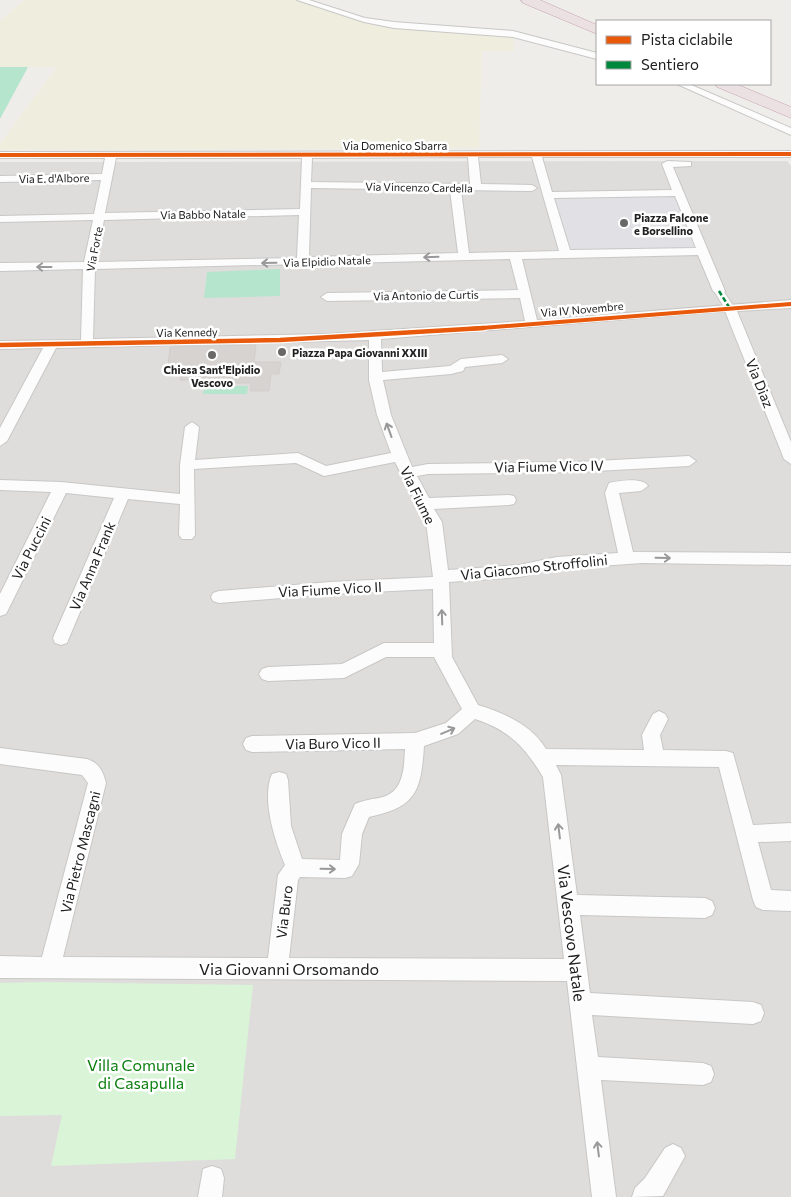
<svg xmlns="http://www.w3.org/2000/svg" width="791" height="1197" viewBox="0 0 791 1197" font-family="Commissioner,sans-serif">
  <style>
    .residential { fill: #dedddb }
    .farmland { fill: #efeede }
    .park { fill: #d9f4d7 }
    .pitch { fill: #b6e5ce }
    .plaza { fill: #e1e0e4 }
    .building { fill: #d6d3d1; stroke: #d2cfcb }
    .lines { fill: none; stroke-linecap: round; stroke-linejoin: round }
    .pedestrian-casing { stroke: #c8c7c6; stroke-width: 2 }
    .minor-casing { stroke: #c8c7c6; stroke-width: 2 }
    .motorway-casing { stroke: #c4a2ae; stroke-width: 1 }
    .pedestrian { fill: #fdfcfc; fill-rule: evenodd }
    .minor { fill: #fdfcfc; fill-rule: evenodd }
    .motorway { fill: #ebe0e2; fill-rule: evenodd }
    .quiet { stroke: #00873e; stroke-width: 2.5; stroke-dasharray: 5 2.5; stroke-linecap: butt }
    .cycleway-far1-casing { stroke: #fff; stroke-width: 5.5 }
    .cycleway-casing { stroke: #fff; stroke-width: 7 }
    .cycleway-far1 { stroke: #e8590c; stroke-width: 4 }
    .cycleway { stroke: #e8590c; stroke-width: 4.5 }
    .oneway { stroke: #9a9999 }
    .poi-dot { fill: #696867; stroke: #fff; stroke-width: 2 }
    .labels { text-anchor: middle; dominant-baseline: central; stroke-width: 5; stroke-linejoin: round; paint-order: stroke }
    .far-street-label { font-size: 11px; fill: #212121; stroke: #fff }
    .far-poi-label { font-size: 11px; font-weight: bold; fill: #212121; stroke: #fff; text-anchor: start }
    .street-label { font-size: 14px; fill: #212121; stroke: #fff }
    .near-street-label { font-size: 16px; fill: #212121; stroke: #fff }
    .near-park-label { font-size: 16px; fill: #0d8011; stroke: #fff }
  </style>
  <rect width="100%" height="100%" fill="#efedea"/>
  <!-- residential -->
  <path class="residential" d="M787,161l4,5v1031h-791v-1035z"/>
  <!-- farmland -->
  <path class="farmland" d="M25,0h276l63,20 149,14 1,17h-32l-3,97 -479,2v-6l57,-77h-57v-46z"/>
  <!-- park -->
  <path class="park" d="M43,982l210,3 -18,174 -184,7 11,-51 -62,1v-133z"/>
  <!-- pitch -->
  <path class="pitch" d="M0,67h28l-28,52z
    M280,269v27l-76,2 3,-26z
    M205,386h43l-1,8h-44z"/>
  <!-- plaza -->
  <path class="plaza" d="M679,193l24,58 -138,2 -17,-58z"/>
  <!-- building -->
  <path class="building" d="M256,345l-2,17h27l-2,12h-8l-2,17h-19l1,-8h-19v-3h-52l1,-4h-14l3,-29z"/>
  <g class="lines">
    <!-- pedestrian casing -->
    <g class="pedestrian-casing">
      <path id="pedestrian" d="M719,288l3,1 12,18 -2,2h-6l-2,-2 -10,-16z"/>
    </g>
    <!-- minor casing -->
    <g class="minor-casing">
      <path id="minor" d="M297,0h12l56,18 29,4 119,9 84,22v6l-84,-22 -119,-9 -30,-6z
        M677,84h12l102,44v7z
        M791,151v6h-249l10,35 120,-2 -10,-26 5,-3 24,1v4l-18,1 52,124 -2,3 -4,1 -6,-4 -15,-36 -176,4 15,61 254,-20v8l-54,3 54,131v22l-7,-5 -59,-148 -344,28 1,33 68,-6 11,-7 41,-4 6,4 -6,4 -37,4 -2,4 -12,3 -68,6 8,35 21,52 16,-3 149,-2 112,-6 7,5 -7,5 -112,6 -149,2 -11,2 12,22 80,-3 5,1 2,4 -2,4 -5,1 -75,4 8,13 6,48 71,-5 38,-8 61,-4 -13,-60 4,-10c9,-2 34,-6 39,3l-7,5 -22,2 14,59 158,1v12l-149,-2 -85,6 -38,8 -70,5 3,75 26,48c26,8 54,20 68,44l98,1 -2,-15 11,-21 6,-3 6,3 3,5 -8,16 3,15 63,1 7,2 20,72 38,-2v18l-33,1 13,48 20,1v20l-28,-1 -7,-3 -3,-7 -34,-133 -163,-2 5,10 16,120 128,3 7,3 3,7 -3,7 -7,3 -125,-3 10,78 163,9 8,3 3,8 -3,8 -8,3 -161,-9 6,42 105,6 8,3 3,8 -3,8 -8,3 -102,-5 15,117h-24l-25,-216 -567,-3v-22l42,1 46,-174 -6,-8 -82,-11v-16l87,11c12,4 16,12 19,24l-43,174 205,1 10,-83 7,-10c-10,-24 -24,-66 -13,-91l7,-2 7,2 2,6 3,46 11,33 38,1 2,-26 13,-30c9,-4 19,-5 28,-7 21,-6 21,-30 22,-48l-153,3 -6,-2 -3,-6 3,-6 6,-2 163,-3 31,-10 16,-14 -28,-52h-48l-42,21 -76,3 -6,-2 -3,-5 3,-5 6,-2 74,-3 42,-21h50l-1,-54 -103,5 -111,9 -6,-2 -2,-4 2,-4 6,-2 111,-9 103,-5 -7,-55 -31,-60 -71,14 -28,-13 -102,6 1,66 -3,4h-10l-3,-4 1,-31 -52,-5 -59,139 -2,5 -6,2 -6,-2 -2,-5 61,-140 -48,-5 -58,117 -2,4 -6,2v-22l51,-102 -51,-2v-10l61,2 119,12v-29l5,-38 7,-5 7,5 -4,33 103,-7 28,13 65,-13 -14,-38 -8,-35v-40l-313,8 -49,93 -7,5v-18l43,-80 -43,1v-8l81,-1 2,-71 -83,2v-8l84,-1 9,-42 -93,2v-6l94,-2 7,-34 -101,2v-6l102,-2 3,-16h-105v-6zM468,157l2,27 -159,-2 1,-24zM478,157h54l27,94 -90,2 -8,-63 71,1 5,-3 -5,-3 -51,-1zM116,158h186l-2,51 -195,4zM311,188l139,2 8,63 -149,4zM675,196l21,52 -126,2 -16,-52zM299,215l-2,43 -201,4 8,-42zM510,259l8,31 -191,3 -6,4 6,4 193,-3 5,23 -198,13 -234,5 2,-70zM475,719c34,11 50,28 68,58l21,182 -275,-1 9,-78 2,-3 45,1 7,-2 7,-12 3,-30 7,-17c47,-10 52,-25 55,-71l34,-12z
        M673,1144l8,4 4,8 -22,40 -31,1 3,-9 10,-10 20,-30z
        M212,1166l9,3 3,9 -2,19h-24l5,-28z"/>
    </g>
    <!-- motorway casing -->
    <g class="motorway-casing">
      <path id="motorway" d="M521,0h19l57,25v9l-74,-31z
        M715,84h21l55,23v11l-74,-31z"/>
    </g>
    <!-- pedestrian -->
    <use href="#pedestrian" class="pedestrian"/>
    <!-- minor -->
    <use href="#minor" class="minor"/>
    <!-- motorway -->
    <use href="#motorway" class="motorway"/>
    <!-- quiet -->
    <path class="quiet" d="M719,291l10,16"/>
    <!-- cycleway-far1 casing -->
    <g class="cycleway-far1-casing">
      <path id="cycleway-far1" d="M0,155l791,-1
        M469,329l322,-25"/>
    </g>
    <!-- cycleway casing -->
    <g class="cycleway-casing">
      <path id="cycleway" d="M0,345l280,-5 204,-12"/>
    </g>
    <!-- cycleway-far1 -->
    <use href="#cycleway-far1" class="cycleway-far1"/>
    <!-- cycleway -->
    <use href="#cycleway" class="cycleway"/>
  </g>
  <!-- one-way arrows -->
  <defs><path id="oneway-shaft" d="M-6 0H5M1.5-3L5.5 0L1.5 3" fill="none" stroke-width="1.6" stroke-linecap="round" stroke-linejoin="round" transform="scale(1.25)"/></defs>
  <g class="oneway">
    <use href="#oneway-shaft" transform="translate(431 257) rotate(178)"/>
    <use href="#oneway-shaft" transform="translate(269 263) rotate(179)"/>
    <use href="#oneway-shaft" transform="translate(44 267) rotate(180)"/>
    <use href="#oneway-shaft" transform="translate(389 430) rotate(-110)"/>
    <use href="#oneway-shaft" transform="translate(663 558) rotate(1)"/>
    <use href="#oneway-shaft" transform="translate(442 617) rotate(-92)"/>
    <use href="#oneway-shaft" transform="translate(448 731) rotate(-23)"/>
    <use href="#oneway-shaft" transform="translate(559 831) rotate(-97)"/>
    <use href="#oneway-shaft" transform="translate(328 869) rotate(1)"/>
    <use href="#oneway-shaft" transform="translate(598 1149) rotate(-97)"/>
  </g>
  <!-- markers -->
  <g class="poi-dot">
    <circle cx="624" cy="223" r="5"/>
    <circle cx="282" cy="352" r="5"/>
    <circle cx="212" cy="355" r="5"/>
  </g>
  <g class="labels">
    <!-- far-street labels -->
    <g class="far-street-label">
      <text x="395" y="145">Via Domenico Sbarra</text>
      <text transform="translate(54 178) rotate(-1)">Via E. d'Albore</text>
      <text transform="translate(419 187) rotate(1)">Via Vincenzo Cardella</text>
      <text transform="translate(203 214) rotate(-1)">Via Babbo Natale</text>
      <text transform="translate(94 249) rotate(-79)">Via Forte</text>
      <text transform="translate(327 261) rotate(-2)">Via Elpidio Natale</text>
      <text transform="translate(426 295) rotate(-1)">Via Antonio de Curtis</text>
      <text transform="translate(582 309) rotate(-5)">Via IV Novembre</text>
      <text transform="translate(187 332) rotate(-1)">Via Kennedy</text>
    </g>
    <!-- far-poi labels -->
    <g class="far-poi-label">
      <text x="634" y="217">Piazza Falcone<tspan x="634" dy="13">e Borsellino</tspan></text>
      <text x="292" y="352">Piazza Papa Giovanni XXIII</text>
      <text x="212" y="369" text-anchor="middle">Chiesa Sant'Elpidio<tspan x="212" dy="13">Vescovo</tspan></text>
    </g>
    <!-- street labels -->
    <g class="street-label">
      <text transform="translate(760 383) rotate(68)">Via Diaz</text>
      <text transform="translate(549 466) rotate(-1)">Via Fiume Vico IV</text>
      <text transform="translate(418 495) rotate(64)">Via Fiume</text>
      <text transform="translate(31 548) rotate(-63)">Via Puccini</text>
      <text transform="translate(92 566) rotate(-67)">Via Anna Frank</text>
      <text transform="translate(534 567) rotate(-6)">Via Giacomo Stroffolini</text>
      <text transform="translate(330 589) rotate(-3)">Via Fiume Vico II</text>
      <text transform="translate(333 743) rotate(-1)">Via Buro Vico II</text>
      <text transform="translate(80 852) rotate(-76)">Via Pietro Mascagni</text>
      <text transform="translate(284 912) rotate(-83)">Via Buro</text>
    </g>
    <!-- near-street labels -->
    <g class="near-street-label">
      <text transform="translate(572 933) rotate(83)">Via Vescovo Natale</text>
      <text x="289" y="968">Via Giovanni Orsomando</text>
    </g>
    <!-- near-park labels -->
    <g class="near-park-label">
      <text x="141" y="1064">Villa Comunale<tspan x="141" dy="18">di Casapulla</tspan></text>
    </g>
  </g>
  <!-- legend -->
  <rect x="596" y="20" width="175" height="65" fill="#ffffff" stroke="#a6a6a6"/>
  <rect x="606" y="36" width="25" height="8" fill="#e8590c" stroke="#a6a6a6"/>
  <text x="641" y="45" font-size="15" fill="#212121">Pista ciclabile</text>
  <rect x="606" y="61" width="25" height="8" fill="#00873e" stroke="#a6a6a6"/>
  <text x="641" y="70" font-size="15" fill="#212121">Sentiero</text>
</svg>
